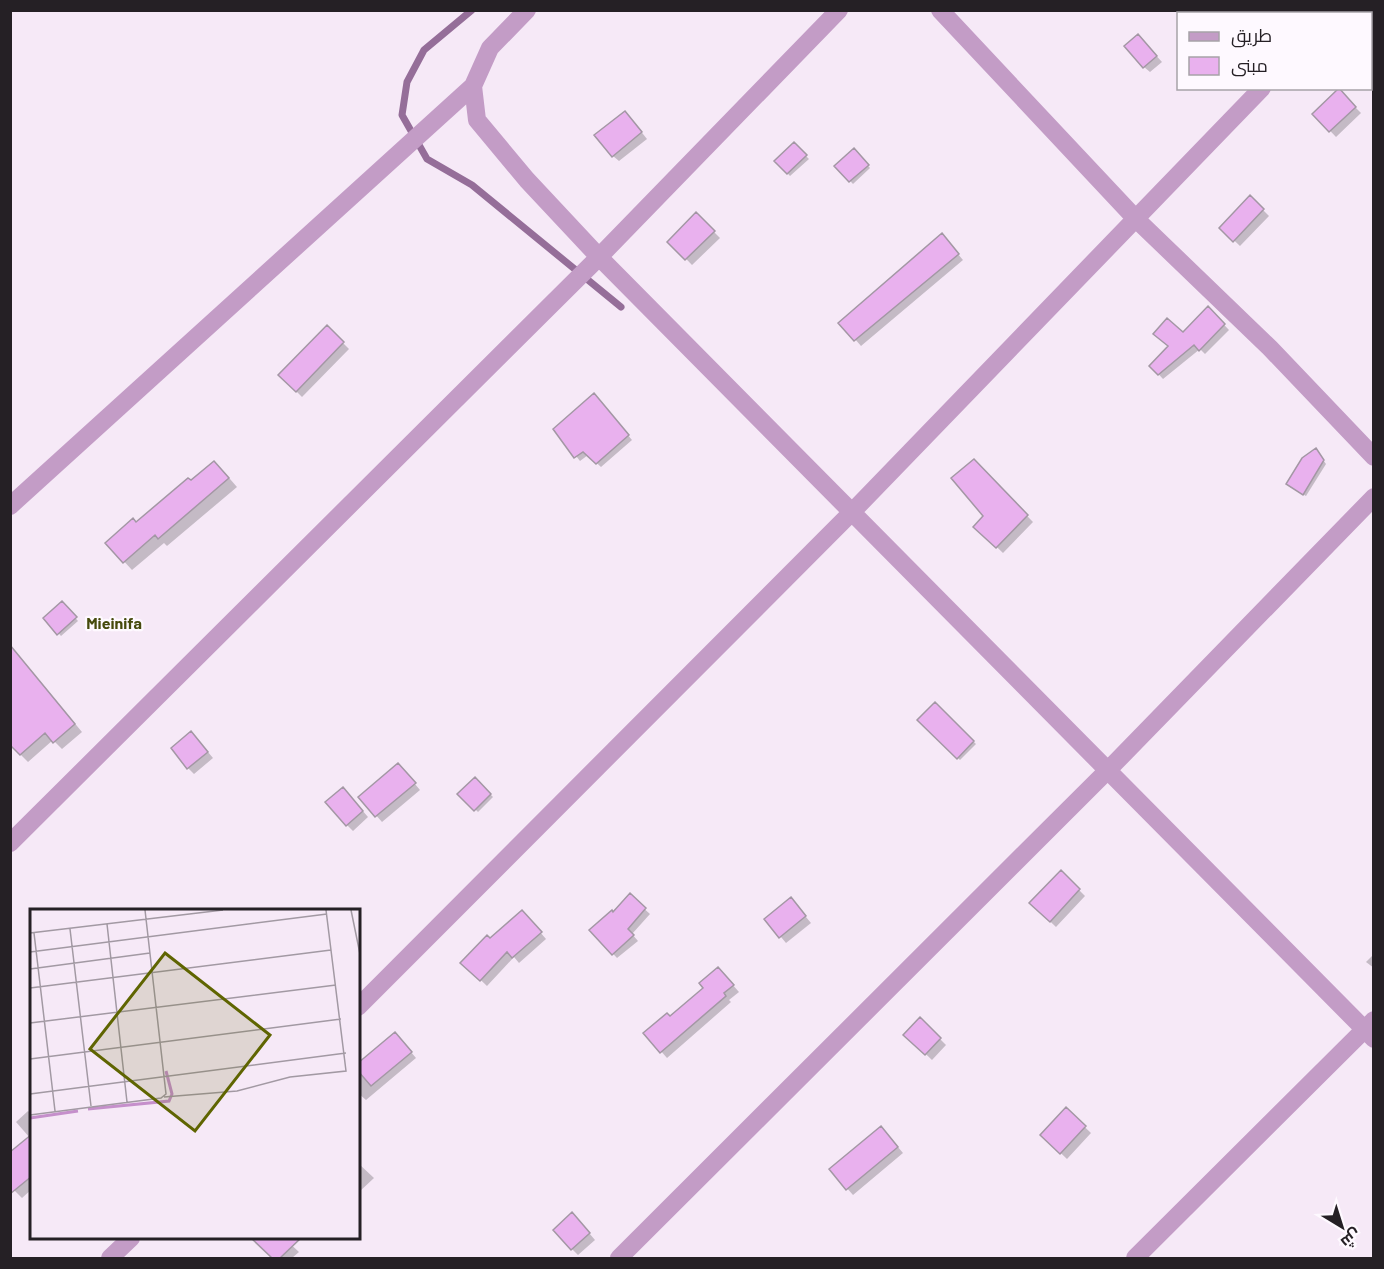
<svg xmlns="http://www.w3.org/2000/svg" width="1384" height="1269" viewBox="0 0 1384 1269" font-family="Barlow,Cairo,sans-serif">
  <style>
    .shadow { fill: #0003 }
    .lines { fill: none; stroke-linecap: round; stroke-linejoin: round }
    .stream { stroke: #956e99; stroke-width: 7 }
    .building { fill: #e9b1ee; stroke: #a397a4; stroke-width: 1.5 }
    .minor { stroke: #c39cc6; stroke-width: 18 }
    .labels { text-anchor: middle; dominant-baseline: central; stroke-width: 4.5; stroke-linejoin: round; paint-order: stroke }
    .neighbourhood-label { font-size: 16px; font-weight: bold; fill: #464a0d; stroke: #fef9ff }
    .inset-river { fill: none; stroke: #c58fcb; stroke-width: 3 }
    .inset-road { fill: none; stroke: #a299a3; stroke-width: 1.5 }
    .view { fill: #5f6501; fill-opacity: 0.15; stroke: #5f6501; stroke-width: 3 }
    .inset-edge { fill: none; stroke: #252025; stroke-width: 3 }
  </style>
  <rect width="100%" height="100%" fill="#f6e9f7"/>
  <!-- shadow -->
  <path class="shadow" d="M1178,10h39l-4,4h-33z
    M1144,42l18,20 -12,10 -6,-5z
    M1338,90l23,23 -25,24 -22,-23z
    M631,119l16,20 -28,22 -6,-5z
    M794,144l15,15 -19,17 -14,-15z
    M854,150l16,18 -17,16 -17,-18z
    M1250,197l19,19 -29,30 -19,-18z
    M696,214l24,24 -28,27 -23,-24z
    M942,235l21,25 -102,86 -20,-23z
    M1208,308l21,22 -24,24 -5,-5 -37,30 -12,-13z
    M327,327l22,22 -47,48 -22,-22z
    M598,399l34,41 -31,27 -13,-12 -8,6 -25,-32z
    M1318,453l8,11 -20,32 -16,-9z
    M974,461l59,61 -30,31 -27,-26 9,-11z
    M223,471l14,16 -70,59 -3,-3 -32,27 -25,-27 84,-61z
    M62,603l16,18 -17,15 -16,-18z
    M23,661l59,71 -20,17 -9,-9 -25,22 -18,-18z
    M935,704l41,40 -16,16 -41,-40z
    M197,739l16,19 -19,16 -6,-6z
    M404,771l16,19 -38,32 -22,-25z
    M475,779l18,18 -15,15 -18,-18z
    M349,795l19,22 -15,14 -6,-6z
    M1061,872l24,24 -29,31 -25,-24z
    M630,896l20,18 -18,20 6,7 -21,17 -26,-28z
    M796,905l15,18 -25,20 -20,-24z
    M528,918l18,21 -27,24 -5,-6 -27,29 -24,-23 27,-23z
    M1374,954v14l-8,-6z
    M724,975l15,17 -10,8 2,2 -64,56 -21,-24z
    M920,1019l26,26 -14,15 -26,-25z
    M400,1039l16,19 -50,42 -8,-7v-28z
    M1066,1109l25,24 -24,26 -25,-24z
    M28,1111l4,3v75l-10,9 -12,-12 20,-48 -14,-16z
    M887,1134l16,19 -50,42 -22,-25z
    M358,1163l16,15 -16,15z
    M578,1220l17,20 -17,15 -6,-6z
    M269,1238h15l15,14 -7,6h-18l-13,-12z"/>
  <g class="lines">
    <!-- stream -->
    <path class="stream" d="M472,10l-48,40 -17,32 -5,33 25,44 45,26 149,122"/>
  </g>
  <!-- building -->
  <path class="building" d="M1138,34l19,22 -14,12 -19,-22z
    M1339,88l17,19 -27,25 -17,-18z
    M625,111l17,21 -30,25 -18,-22z
    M794,142l13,13 -20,19 -13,-13z
    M854,148l15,17 -20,17 -15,-16z
    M1250,195l14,14 -31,33 -14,-14z
    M696,212l19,19 -30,29 -18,-18z
    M942,233l17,21 -105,87 -16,-18z
    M1208,306l17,18 -26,27 -5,-6 -36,30 -9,-9 19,-20 -15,-12 14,-16 16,14z
    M327,325l17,17 -48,50 -18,-17z
    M594,393l35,42 -33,29 -13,-12 -9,6 -21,-29z
    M1316,448l8,12 -21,35 -17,-11 16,-26z
    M974,459l54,56 -32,33 -23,-21 10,-11 -32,-38z
    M214,461l15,17 -71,61 -3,-4 -32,28 -18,-20 28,-25 3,4 52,-44 3,2z
    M62,601l15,16 -20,18 -14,-17z
    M10,645l65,79 -22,19 -8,-10 -25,22 -10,-10z
    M935,702l39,39 -17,18 -40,-39z
    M191,731l17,21 -21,17 -16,-21z
    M398,763l18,20 -41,34 -17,-20z
    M475,777l16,17 -17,17 -17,-17z
    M343,787l20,24 -17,15 -21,-24z
    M1061,870l19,19 -30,33 -21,-19z
    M630,893l16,15 -18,21 6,6 -22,20 -23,-25 23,-20 1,2z
    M791,897l15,19 -27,22 -15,-19z
    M522,910l20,22 -30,26 -5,-6 -27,29 -20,-18 27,-28 3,3z
    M718,967l16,18 -10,8 2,3 -66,57 -17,-20 24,-20 3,3 33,-28 -4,-5z
    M920,1017l21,21 -16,17 -22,-20z
    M395,1032l17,20 -41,34 -13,-15v-8z
    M1066,1107l20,19 -26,28 -20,-19z
    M881,1126l17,21 -52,43 -17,-21z
    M32,1134v42l-22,18v-42z
    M572,1212l18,21 -19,17 -18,-20z
    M251,1238h50l-21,20h-8z"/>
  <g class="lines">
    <!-- minor -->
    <path class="minor" d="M527,10l-37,38 -17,38 4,34 50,60 72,77 775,782
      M940,10l196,209 134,129 104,109
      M1335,14l3,-4
      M10,506l463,-420
      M10,843l589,-586 240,-247
      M358,1007l494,-495 410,-424
      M110,1258l21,-20
      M619,1258l489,-488 266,-273
      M1135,1258l239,-238"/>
  </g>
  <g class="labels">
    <!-- neighbourhood labels -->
    <g class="neighbourhood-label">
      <text x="114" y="622">Mieinifa</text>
    </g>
  </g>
  <!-- overview -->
  <g transform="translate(30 909)">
    <rect width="330" height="330" fill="#f6e9f7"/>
    <path class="inset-river" d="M58,200l81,-8 3,-7 -6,-23M0,209l48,-7"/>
    <path class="inset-road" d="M321,1l9,44M77,15l20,178M40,20l21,177M0,24l193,-23M4,24l21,178M0,43l297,-38M0,60l120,-16M0,79l301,-38M0,114l306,-38M0,150l311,-40M0,185l316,-41M134,188l73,-6 53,-14 56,-6 -20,-161M0,206l131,-17 5,-4 -21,-184"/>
    <path class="view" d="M135,44l105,82 -75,96 -105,-82z"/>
    <rect width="330" height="330" class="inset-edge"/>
  </g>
  <!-- border -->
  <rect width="1384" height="1269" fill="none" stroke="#252025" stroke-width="24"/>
  <!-- legend -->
  <rect x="1177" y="12" width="195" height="78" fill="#fef9ff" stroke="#a7a2a8" stroke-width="1.5"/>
  <rect x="1189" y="32" width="30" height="9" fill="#c39cc6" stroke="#a7a2a8" stroke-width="1.5"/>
  <text x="1231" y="42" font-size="18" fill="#252025">طريق</text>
  <rect x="1189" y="57" width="30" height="18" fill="#e9b1ee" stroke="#a7a2a8" stroke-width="1.5"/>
  <text x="1231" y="72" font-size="18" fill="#252025">مبنى</text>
  <!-- north arrow -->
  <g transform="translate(1342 1227) rotate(142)" stroke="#fef9ff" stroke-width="4.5" paint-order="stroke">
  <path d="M0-4.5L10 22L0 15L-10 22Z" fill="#252025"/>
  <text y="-9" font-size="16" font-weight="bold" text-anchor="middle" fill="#252025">ش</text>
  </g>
</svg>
